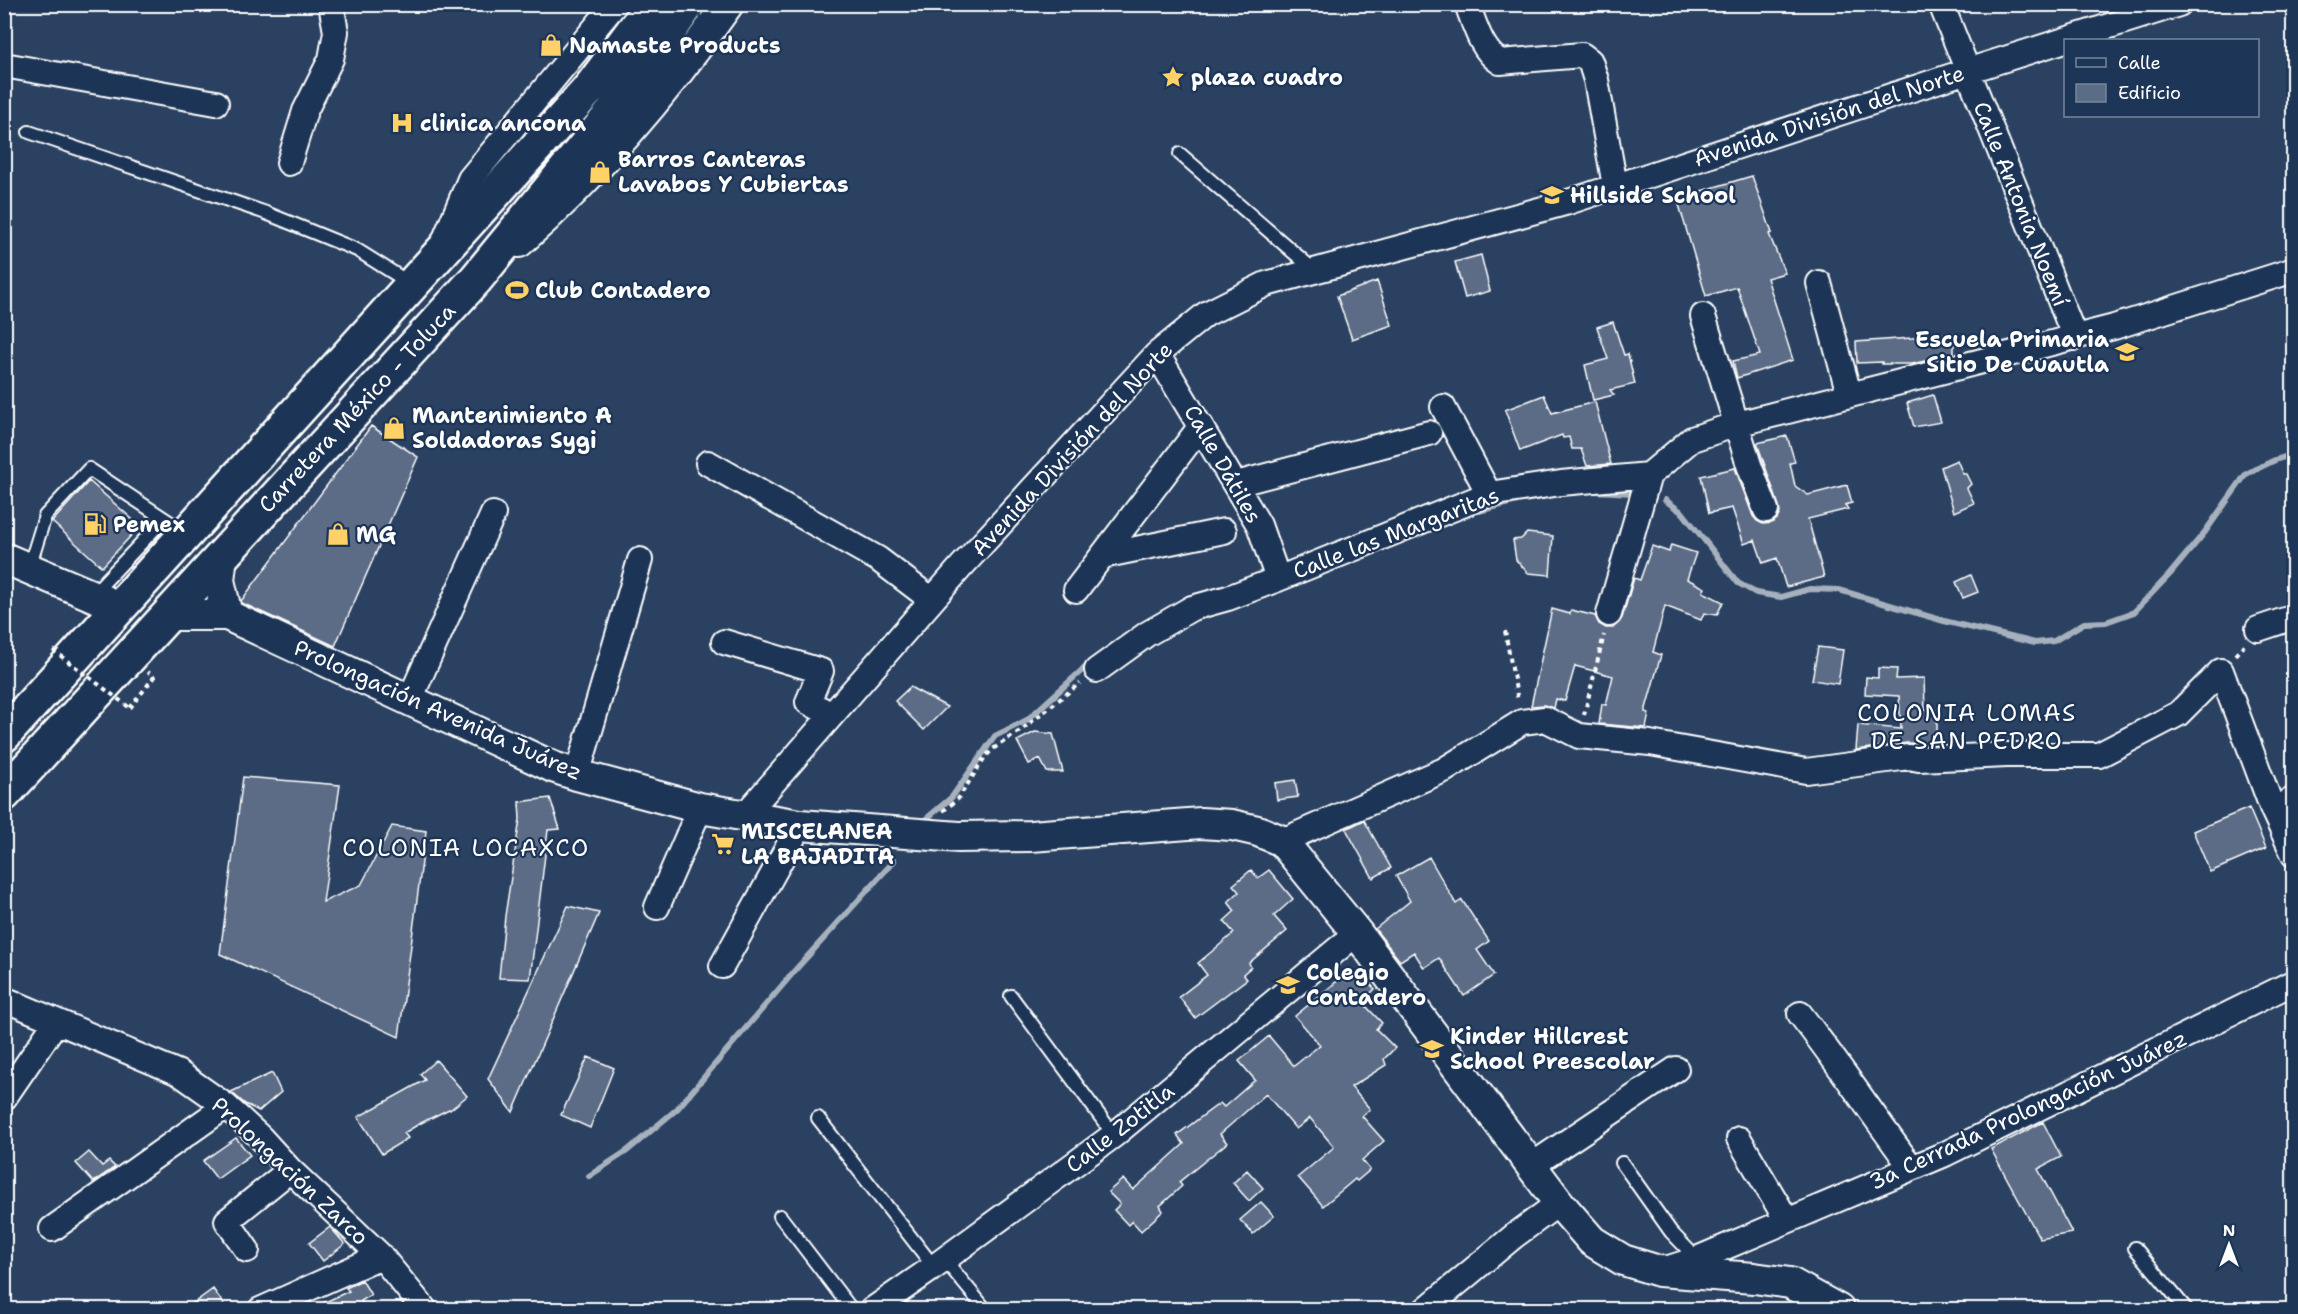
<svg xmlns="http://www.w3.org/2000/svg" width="2298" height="1314" viewBox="0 0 2298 1314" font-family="'Shantell Sans',sans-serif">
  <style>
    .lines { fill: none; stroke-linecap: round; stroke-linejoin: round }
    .stream { stroke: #a7b1be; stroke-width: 6 }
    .building { fill: #5b6c86; stroke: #fff; stroke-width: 1.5 }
    .service-casing { stroke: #fff; stroke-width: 16 }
    .minor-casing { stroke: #fff; stroke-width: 28 }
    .tertiary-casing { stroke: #fff; stroke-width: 34 }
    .primary-casing { stroke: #fff; stroke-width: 38 }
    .path { stroke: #fff; stroke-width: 4; stroke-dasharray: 4.5 4.5; stroke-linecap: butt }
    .service { stroke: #1d3557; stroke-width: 12 }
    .minor { stroke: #1d3557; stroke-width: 24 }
    .tertiary { stroke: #1d3557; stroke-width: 30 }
    .primary { stroke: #1d3557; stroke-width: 33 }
    .path-bridge { stroke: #fff; stroke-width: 4; stroke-dasharray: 4.5 4.5; stroke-linecap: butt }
    .labels { text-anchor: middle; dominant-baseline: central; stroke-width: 4.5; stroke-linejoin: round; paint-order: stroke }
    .poi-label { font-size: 22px; font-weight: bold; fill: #fff; stroke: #1d3557; text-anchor: start }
    .street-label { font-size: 22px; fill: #fff; stroke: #1d3557 }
    .neighbourhood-label { font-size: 24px; letter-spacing: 1.5px; fill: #fff; stroke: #1d3557 }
  </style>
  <rect width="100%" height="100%" fill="#2a4161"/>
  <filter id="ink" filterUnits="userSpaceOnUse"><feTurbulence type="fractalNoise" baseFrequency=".0167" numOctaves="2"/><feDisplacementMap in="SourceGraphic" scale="12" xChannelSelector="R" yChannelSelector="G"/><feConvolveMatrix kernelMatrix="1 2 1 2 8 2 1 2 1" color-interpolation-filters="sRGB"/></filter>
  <g filter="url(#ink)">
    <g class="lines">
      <!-- stream -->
      <path class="stream" d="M1595,491l38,2
        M1665,500l18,13 55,70 18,10 25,4 29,-8 29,1 105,31 91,22 19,-2 30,-18 22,-1 28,-10 36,-38 35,-42 41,-58 29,-14 19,-6
        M1479,511l38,-10
        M926,819l26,-22 43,-61 32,-16 64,-58
        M589,1176l38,-25 50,-42 120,-141 97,-107"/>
    </g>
    <!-- building -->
    <path class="building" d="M1752,176l20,57 -3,1 16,39 -18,5 26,82 -56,18 -4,-17 27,-6 -23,-68 -31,9 -29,-98z
      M1481,255l9,36 -25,7 -10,-36z
      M1377,281l15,44 -40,14 -15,-43z
      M1613,322l11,33 4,-1 7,30 -25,6 4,5 -21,5 -8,-35 23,-6 -11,-32z
      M1954,333v20l-21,3v3l-21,5h-30v-2l-25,1 -1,-21 56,-4 8,-1 -1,-2z
      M1544,395l8,18 43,-11 16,62 -24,2 -6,-17h-9l-3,-12 -6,1 -1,-3 -42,16 -15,-41z
      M1933,395l8,27 -27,5 -7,-24z
      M371,426l47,31 -83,189 -93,-43 -1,-2z
      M1787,436l8,26 -5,1 5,23 13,9 39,-10 5,18 -7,2 3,4 -40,10 16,58 -38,10 -9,-29 -14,5 -8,-23 -11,4 -12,-36 -23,5 -8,-37 34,-8 18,48 4,5 6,3 9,-1 5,-4 3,-6 -1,-7 -22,-63z
      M1957,460l6,14h3l5,10 -4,4 7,15 -20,9 -13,-45z
      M89,481l51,45 -38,41 -50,-45z
      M1527,533l26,3 -3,39 -22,-2 -12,-13 -3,-20 8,-1z
      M1671,545l25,8 -9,26 18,9 -2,4 20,10 -6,13 -13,-2 -3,7 -36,-14 -12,46 8,3 -16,57 4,1 -3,15 -47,-4 3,-20 4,1 7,-29 -38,-10 -10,35 -9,-2 -2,9 -10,-3 -13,1 21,-97 18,5 1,-4 24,6 4,8 7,4h7l9,-10 12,-40 6,2 12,-34 17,6z
      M1971,575l7,17 -15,6 -7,-16z
      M1818,647l25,3 -5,34 -26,-4z
      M1878,668l19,1 -1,10 28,-1 1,32h12v34l-30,-1 -51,7 2,-25 43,4 -2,-33 -34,-2 1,-17 12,1z
      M910,687l37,20 -23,23 -29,-29z
      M1035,732l18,2 10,38h-16l-7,-13 -11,5 -12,-23z
      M243,777l97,8 -17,117 38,-17 31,-59 34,5 -27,206 -179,-83z
      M1295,780l3,17 -21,3 -2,-17z
      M550,798l10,31 -12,1 -18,149 -31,-1 6,-62 15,-97 -1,-17z
      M2249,808l17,40 -56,24 -17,-41z
      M1364,820l27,48 -18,10 -27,-49z
      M1429,857l27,47 6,-4 27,41 -12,9 17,25 -30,21 -25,-38 -15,10 -10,-16 -14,9 -25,-32 35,-28 -14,-25z
      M1251,870l7,8 11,-8 24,29 -19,17 13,15 -38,32 2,4 -8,7 4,5 -52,39 -16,-21 28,-22 -9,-12 36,-30 -10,-12 11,-10 -7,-9 11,-10 -6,-7z
      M568,906l31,7 -86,199 -25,-33z
      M1352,976l4,3 6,-3 13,13 -13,13 20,21 -6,6 19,19 -11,11 2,6 -35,22 19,22 -8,7 22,25 -22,19 8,10 -13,11 -2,-2 -32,27 -25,-29 36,-30 -24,-29 -14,11 -30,-35 -46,40 7,9 -48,39 3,4 -22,20 3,5 -22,20 -9,-10 -4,4 -14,-15 6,-6 -12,-12 15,-13 10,11 51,-46 -7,-9 43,-32 4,4 31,-27 -16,-19 30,-25 25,30 26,-21 -25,-29 46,-38 5,3z
      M588,1057l26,11 -24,60 -29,-13z
      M436,1060l31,36 -17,14 -1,-1 -30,15 -15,9 4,5 -26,16 -24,-37 67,-37 -5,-6z
      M272,1073l9,19 -22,19 -14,-7 -14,-12z
      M2043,1122l18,35 -23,12 34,64 -32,6 -49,-90z
      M236,1138l14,17 -33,24 -14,-18z
      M89,1152l13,14 7,-5 6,6 -22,15 -17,-19z
      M1247,1170l16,18 -14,13 -16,-18z
      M1261,1202l13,14 -21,18 -13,-14z
      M330,1227l15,17 -22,17 -14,-18z
      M362,1280l9,15 -10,6 5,9h-58l41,-19 -3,-3z
      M213,1289l15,21h-44z"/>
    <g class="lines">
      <!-- service casing -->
      <g class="service-casing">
        <path id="service" d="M29,132l237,81 91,37 54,34
          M1180,154l135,117
          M29,568l16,-52 44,-47 97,64
          M93,594l71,-75
          M1011,996l103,139
          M818,1118l116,149
          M1622,1163l49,69 26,27
          M780,1216l72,94
          M2135,1248l52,62
          M944,1259l42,51"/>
      </g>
      <!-- minor casing -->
      <g class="minor-casing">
        <path id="minor" d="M1467,4c8,21 14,46 33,58l82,-7 8,6 6,19 19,106
          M1941,4l134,334
          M4,65l212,38
          M289,163l16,-52 26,-52 5,-27 -5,-28
          M445,239l25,-60 145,-175
          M1819,283l30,111
          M1703,316l46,149 17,45
          M1157,354l102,171 19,54
          M1443,407l46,87
          M708,463l170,96 54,41
          M1236,484l193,-51
          M1102,556l122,-25
          M1076,590l125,-164
          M1609,614l40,-139
          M2258,629l36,-12
          M724,642l97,29 -13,31 24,13
          M1097,670l50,-36 45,-26 36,-10 50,-19 211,-85 72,-11 88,-8 43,-36 45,-15 377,-97 180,-57
          M410,699l83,-185
          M577,775l63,-215
          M2273,810l21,-11
          M744,816l216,-248 197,-214 49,-40 60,-30 299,-81 402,-132 212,-67
          M1282,841l162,-71 78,-48 23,-3 34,17 71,7 156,28 103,-14 10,2 88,-4h92l79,-41 43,-43 52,139 21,45
          M657,907l43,-99
          M722,966l78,-141
          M4,999l175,74 47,33 34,31 30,33 91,86 44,54
          M1800,1014c39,50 74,103 112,154
          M4,1098l52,-76
          M1739,1139l47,80
          M1531,1166l145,-97
          M52,1229l174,-123
          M247,1250l-20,-29 63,-51
          M1666,1269l31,-10 248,-105 349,-172
          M260,1310l121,-54
          M872,1310l62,-43 180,-132 243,-202
          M1425,1310l89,-74 45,-33"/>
      </g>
      <!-- tertiary casing -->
      <g class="tertiary-casing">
        <path id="tertiary" d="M519,242c80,-70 148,-151 209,-238
          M222,556l-3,24 8,35
          M4,558l115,49
          M168,615h59l326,152 24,8 123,33 100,17 159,12 72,-1 170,-13 31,2 26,6 24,10 75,92 202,270 33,38 31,19 36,11 95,7 36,5 49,27"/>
      </g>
      <!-- primary casing -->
      <g class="primary-casing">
        <path id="primary" d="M4,735l586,-647 63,-84
          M4,794l472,-515 137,-167 75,-108"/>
      </g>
      <!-- path -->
      <path class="path" d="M1505,631l13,70
        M2235,655l11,-12
        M130,708l24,-31 -6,-5
        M1584,715l20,-80
        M943,811l15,-12 27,-42 8,-8 27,-18 60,-48"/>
      <!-- service -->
      <use href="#service" class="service"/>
      <!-- minor -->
      <use href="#minor" class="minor"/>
      <!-- tertiary -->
      <use href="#tertiary" class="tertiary"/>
      <!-- primary -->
      <use href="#primary" class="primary"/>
      <!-- path-bridge -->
      <path class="path-bridge" d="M53,650l77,58"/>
    </g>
  </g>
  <!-- icons -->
  <defs>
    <g id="shop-bare" transform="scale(1.8)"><path d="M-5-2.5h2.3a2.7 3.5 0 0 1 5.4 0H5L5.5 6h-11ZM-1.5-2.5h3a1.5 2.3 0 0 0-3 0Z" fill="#ffd166" stroke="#1d3557" stroke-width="2.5" paint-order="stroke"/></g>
    <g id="sight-bare" transform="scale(1.8)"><path d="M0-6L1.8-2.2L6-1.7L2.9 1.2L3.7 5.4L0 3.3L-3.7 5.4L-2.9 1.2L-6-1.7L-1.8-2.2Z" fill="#ffd166" stroke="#1d3557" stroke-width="2.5" paint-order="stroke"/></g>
    <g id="hospital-bare" transform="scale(1.8)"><path d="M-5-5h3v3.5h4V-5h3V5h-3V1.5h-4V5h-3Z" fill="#ffd166" stroke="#1d3557" stroke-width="2.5" paint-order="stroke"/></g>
    <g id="school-bare" transform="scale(1.8)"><path d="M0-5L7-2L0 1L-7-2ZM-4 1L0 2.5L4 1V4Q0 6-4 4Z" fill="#ffd166" stroke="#1d3557" stroke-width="2.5" paint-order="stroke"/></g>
    <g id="stadium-bare" transform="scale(1.8)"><path d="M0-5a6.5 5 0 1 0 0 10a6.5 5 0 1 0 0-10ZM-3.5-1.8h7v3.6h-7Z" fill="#ffd166" stroke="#1d3557" stroke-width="2.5" paint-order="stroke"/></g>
    <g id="fuel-bare" transform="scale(1.8)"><path d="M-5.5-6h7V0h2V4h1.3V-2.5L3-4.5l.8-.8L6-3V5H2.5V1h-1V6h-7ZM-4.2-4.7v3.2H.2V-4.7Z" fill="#ffd166" stroke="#1d3557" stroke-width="2.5" paint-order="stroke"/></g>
    <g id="supermarket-bare" transform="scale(1.8)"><path d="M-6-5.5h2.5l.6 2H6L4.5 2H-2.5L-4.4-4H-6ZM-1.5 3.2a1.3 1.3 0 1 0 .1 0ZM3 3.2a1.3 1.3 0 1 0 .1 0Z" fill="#ffd166" stroke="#1d3557" stroke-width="2.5" paint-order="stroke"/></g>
  </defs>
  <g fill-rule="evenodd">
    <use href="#shop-bare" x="551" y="45"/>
    <use href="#sight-bare" x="1173" y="77"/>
    <use href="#hospital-bare" x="402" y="123"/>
    <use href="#shop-bare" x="600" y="172"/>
    <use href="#school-bare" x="1552" y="195"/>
    <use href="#stadium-bare" x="517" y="290"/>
    <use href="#school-bare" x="2127" y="352"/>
    <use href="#shop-bare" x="394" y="428"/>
    <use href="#fuel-bare" x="95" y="524"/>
    <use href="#shop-bare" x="338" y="534"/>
    <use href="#supermarket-bare" x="723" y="844"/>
    <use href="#school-bare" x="1288" y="985"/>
    <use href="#school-bare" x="1432" y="1049"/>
  </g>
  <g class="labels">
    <!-- poi labels -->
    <g class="poi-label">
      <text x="569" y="45">Namaste Products</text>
      <text x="1191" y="77">plaza cuadro</text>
      <text x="420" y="123">clinica ancona</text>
      <text x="618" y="159">Barros Canteras<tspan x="618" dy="25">Lavabos Y Cubiertas</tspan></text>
      <text x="1570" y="195">Hillside School</text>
      <text x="535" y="290">Club Contadero</text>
      <text x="2109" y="339" text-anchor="end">Escuela Primaria<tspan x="2109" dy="25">Sitio De Cuautla</tspan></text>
      <text x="412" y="415">Mantenimiento A<tspan x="412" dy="25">Soldadoras Sygi</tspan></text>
      <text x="113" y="524">Pemex</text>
      <text x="356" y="534">MG</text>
      <text x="741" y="831">MISCELANEA<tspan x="741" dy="25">LA BAJADITA</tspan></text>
      <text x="1306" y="972">Colegio<tspan x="1306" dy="25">Contadero</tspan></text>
      <text x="1450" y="1036">Kinder Hillcrest<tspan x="1450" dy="25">School Preescolar</tspan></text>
    </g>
    <!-- street labels -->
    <g class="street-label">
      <text transform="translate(1829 116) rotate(-18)">Avenida División del Norte</text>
      <text transform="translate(2021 204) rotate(68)">Calle Antonia Noemí</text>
      <text transform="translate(357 408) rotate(-47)">Carretera México - Toluca</text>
      <text transform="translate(1072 449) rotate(-47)">Avenida División del Norte</text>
      <text transform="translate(1223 464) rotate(60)">Calle Dátiles</text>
      <text transform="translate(1396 533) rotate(-21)">Calle las Margaritas</text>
      <text transform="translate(438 710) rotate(24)">Prolongación Avenida Juárez</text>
      <text transform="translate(2028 1110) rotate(-25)">3a Cerrada Prolongación Juárez</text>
      <text transform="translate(1120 1128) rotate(-38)">Calle Zotitla</text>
      <text transform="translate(290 1171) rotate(43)">Prolongación Zarco</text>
    </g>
    <!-- neighbourhood labels -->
    <g class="neighbourhood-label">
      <text x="1967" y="713">COLONIA LOMAS<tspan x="1967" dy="28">DE SAN PEDRO</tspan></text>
      <text x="466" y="848">COLONIA LOCAXCO</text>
    </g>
  </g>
  <!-- margin -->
  <rect width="2298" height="1314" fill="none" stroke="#1d3557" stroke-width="24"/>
  <rect x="12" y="12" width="2274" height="1290" fill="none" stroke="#fff" stroke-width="2" filter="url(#ink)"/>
  <!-- legend -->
  <rect x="2064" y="39" width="195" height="78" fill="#1d3557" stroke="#77869a" stroke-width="1.5"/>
  <rect x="2076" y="58" width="30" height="9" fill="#1d3557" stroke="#77869a" stroke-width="1.5"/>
  <text x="2118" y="69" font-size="18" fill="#ffffff">Calle</text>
  <rect x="2076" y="84" width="30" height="18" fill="#5b6c86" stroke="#77869a" stroke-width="1.5"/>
  <text x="2118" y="99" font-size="18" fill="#ffffff">Edificio</text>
  <!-- north arrow -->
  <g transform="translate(2229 1245)" stroke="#1d3557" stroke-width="4.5" paint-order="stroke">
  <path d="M0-4.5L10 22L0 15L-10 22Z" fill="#ffffff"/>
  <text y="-9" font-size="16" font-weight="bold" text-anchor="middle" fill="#ffffff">N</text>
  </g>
</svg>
